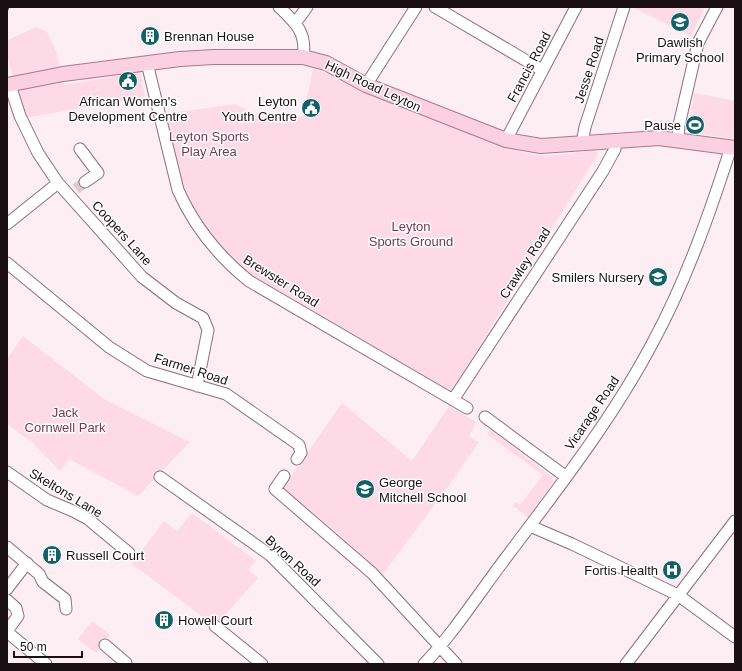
<svg xmlns="http://www.w3.org/2000/svg" width="742" height="671" viewBox="0 0 742 671" font-family="Arial,sans-serif">
  <style>
    .built { fill: #fddae6 }
    .green { fill: #fed9e6 }
    .lines { fill: none; stroke-linecap: round; stroke-linejoin: round }
    .minor-tunnel { stroke: #dacdd1; stroke-width: 11; stroke-dasharray: 11 5.5; stroke-linecap: butt }
    .minor-casing { stroke: #8e6f7a; stroke-width: 13 }
    .major-casing { stroke: #ab788b; stroke-width: 16 }
    .minor { stroke: #fff; stroke-width: 11 }
    .major { stroke: #fbd0e0; stroke-width: 14 }
    .rail { stroke: #372b2f; stroke-width: 2.5; stroke-dasharray: 5 5; stroke-linecap: butt }
    .labels { text-anchor: middle; dominant-baseline: central; stroke-width: 3; stroke-linejoin: round; paint-order: stroke }
    .poi-label { font-size: 13px; fill: #1a0f13; stroke: #fff; text-anchor: start }
    .street-label { font-size: 13px; fill: #1a0f13; stroke: #fff }
    .park-label { font-size: 13px; fill: #763851; stroke: #fff }
  </style>
  <rect width="100%" height="100%" fill="#fceef2"/>
  <!-- built -->
  <path class="built" d="M632,7h73l-14,29z
    M36,27l11,5 9,19 8,34 76,-13 5,25 -121,21 -17,-63v-8l1,-7z
    M694,93l41,8v38l-47,-7z
    M342,403l70,58 37,-55 27,16 -7,15 10,5 -29,42 -67,90 -49,-44 -51,-42z
    M192,513l64,48 -8,9 10,8 -43,48 -83,-62 32,-43 13,10z"/>
  <!-- green -->
  <path class="green" d="M313,69l11,3 200,81c23,5 47,1 71,-3l3,4 -147,238 -205,-119c-21,-19 -39,-38 -53,-63 -15,-25 -22,-68 -29,-96l71,-10 26,13h42z
    M23,336l81,63 86,43 -52,54 -69,-37 -9,12 -27,-28 -26,-19v-65z
    M491,430l61,47 1,5 -25,35 -15,-11 3,-4 4,3 23,-30 -56,-41z
    M92,621l18,14 -14,18 -18,-14z"/>
  <g class="lines">
    <!-- minor-tunnel -->
    <path class="minor-tunnel" d="M76,189l9,-7"/>
    <!-- minor casing -->
    <g class="minor-casing">
      <path id="minor" d="M279,7c17,16 28,26 24,50
        M435,7l107,63
        M296,22l11,-15
        M147,63l31,127c16,36 40,66 71,91l218,127
        M10,85l10,31 18,37 20,30 84,94 34,26 27,15 5,12 -11,56
        M366,85l50,-78
        M506,140l70,-133
        M678,141l1,-16 19,-82 19,-36
        M582,143l3,-16 39,-120
        M80,149l18,24 -13,9
        M7,224l51,-41
        M7,263l102,84 38,24 79,23 73,51 2,8 -4,6
        M453,400l150,-229 12,-22 1,-9
        M485,417l80,59
        M7,472l40,28 26,11 15,8 41,34
        M284,476l-9,13 97,84 84,91
        M160,477l110,78 108,109
        M530,526l42,18 106,51 57,42
        M7,547l32,27 4,8 22,17 1,10
        M7,589l20,-26
        M7,600l9,8 2,8 -11,15
        M215,626l47,38
        M7,632l39,32
        M105,645l21,18 -1,1
        M424,664c30,-31 57,-74 84,-109 51,-68 105,-137 145,-213 33,-61 57,-129 78,-195
        M626,664l109,-143"/>
    </g>
    <!-- major casing -->
    <g class="major-casing">
      <path id="major" d="M7,85l56,-11 117,-15 33,-2h90l23,6 40,22 140,55 35,6 118,-8 76,10"/>
    </g>
    <!-- minor -->
    <use href="#minor" class="minor"/>
    <!-- major -->
    <use href="#major" class="major"/>
    <!-- rail -->
    <path class="rail" d="M7,10l1,-3"/>
  </g>
  <!-- icons -->
  <defs>
    <g id="school-disc" transform="scale(1)"><circle r="9.5" fill="#126169" stroke="#fff"/><path d="M0-5L7-2L0 1L-7-2ZM-4 1L0 2.5L4 1V4Q0 6-4 4Z" fill="#fff"/></g>
    <g id="building-disc" transform="scale(1)"><circle r="9.5" fill="#126169" stroke="#fff"/><path d="M-4-6H4V6H1V3H-1V6H-4ZM-2.5-4.3h1.7v1.8h-1.7ZM.8-4.3h1.7v1.8H.8ZM-2.5-1h1.7V.8h-1.7ZM.8-1h1.7V.8H.8Z" fill="#fff"/></g>
    <g id="civic-disc" transform="scale(1)"><circle r="9.5" fill="#126169" stroke="#fff"/><path d="M-.6-6.5H3V-4.5H.6V-3L4-1V1h2V6H-6V1h2V-1L-.6-3ZM-1.2 2.5V6h2.4V2.5Z" fill="#fff"/></g>
    <g id="stadium-disc" transform="scale(1)"><circle r="9.5" fill="#126169" stroke="#fff"/><path d="M0-5a6.5 5 0 1 0 0 10a6.5 5 0 1 0 0-10ZM-3.5-1.8h7v3.6h-7Z" fill="#fff"/></g>
    <g id="hospital-disc" transform="scale(1)"><circle r="9.5" fill="#126169" stroke="#fff"/><path d="M-5-5h3v3.5h4V-5h3V5h-3V1.5h-4V5h-3Z" fill="#fff"/></g>
  </defs>
  <g fill-rule="evenodd">
    <use href="#school-disc" x="680" y="22"/>
    <use href="#building-disc" x="150" y="36"/>
    <use href="#civic-disc" x="128" y="81"/>
    <use href="#civic-disc" x="311" y="108"/>
    <use href="#stadium-disc" x="695" y="125"/>
    <use href="#school-disc" x="658" y="277"/>
    <use href="#school-disc" x="365" y="489"/>
    <use href="#building-disc" x="52" y="555"/>
    <use href="#hospital-disc" x="672" y="570"/>
    <use href="#building-disc" x="164" y="620"/>
  </g>
  <g class="labels">
    <!-- poi labels -->
    <g class="poi-label">
      <text x="164" y="36">Brennan House</text>
      <text x="680" y="42" text-anchor="middle">Dawlish<tspan x="680" dy="15">Primary School</tspan></text>
      <text x="128" y="101" text-anchor="middle">African Women's<tspan x="128" dy="15">Development Centre</tspan></text>
      <text x="297" y="101" text-anchor="end">Leyton<tspan x="297" dy="15">Youth Centre</tspan></text>
      <text x="681" y="125" text-anchor="end">Pause</text>
      <text x="644" y="277" text-anchor="end">Smilers Nursery</text>
      <text x="379" y="482">George<tspan x="379" dy="15">Mitchell School</tspan></text>
      <text x="66" y="555">Russell Court</text>
      <text x="658" y="570" text-anchor="end">Fortis Health</text>
      <text x="178" y="620">Howell Court</text>
    </g>
    <!-- street labels -->
    <g class="street-label">
      <text transform="translate(529 67) rotate(-62)">Francis Road</text>
      <text transform="translate(589 70) rotate(-72)">Jesse Road</text>
      <text transform="translate(373 86) rotate(25)">High Road Leyton</text>
      <text transform="translate(122 233) rotate(48)">Coopers Lane</text>
      <text transform="translate(525 263) rotate(-57)">Crawley Road</text>
      <text transform="translate(281 281) rotate(32)">Brewster Road</text>
      <text transform="translate(191 369) rotate(18)">Farmer Road</text>
      <text transform="translate(592 413) rotate(-56)">Vicarage Road</text>
      <text transform="translate(66 493) rotate(31)">Skeltons Lane</text>
      <text transform="translate(293 561) rotate(42)">Byron Road</text>
    </g>
    <!-- park labels -->
    <g class="park-label">
      <text x="209" y="136">Leyton Sports<tspan x="209" dy="15">Play Area</tspan></text>
      <text x="411" y="226">Leyton<tspan x="411" dy="15">Sports Ground</tspan></text>
      <text x="65" y="412">Jack<tspan x="65" dy="15">Cornwell Park</tspan></text>
    </g>
  </g>
  <!-- border -->
  <rect width="742" height="671" fill="none" stroke="#1a0f13" stroke-width="16"/>
  <!-- scale -->
  <path d="M14 651v6h68v-6" fill="none" stroke="#1a0f13" stroke-width="2"/>
  <text x="20" y="651" font-size="12" fill="#1a0f13" stroke="#ffffff" stroke-width="3" paint-order="stroke">50 m</text>
</svg>
